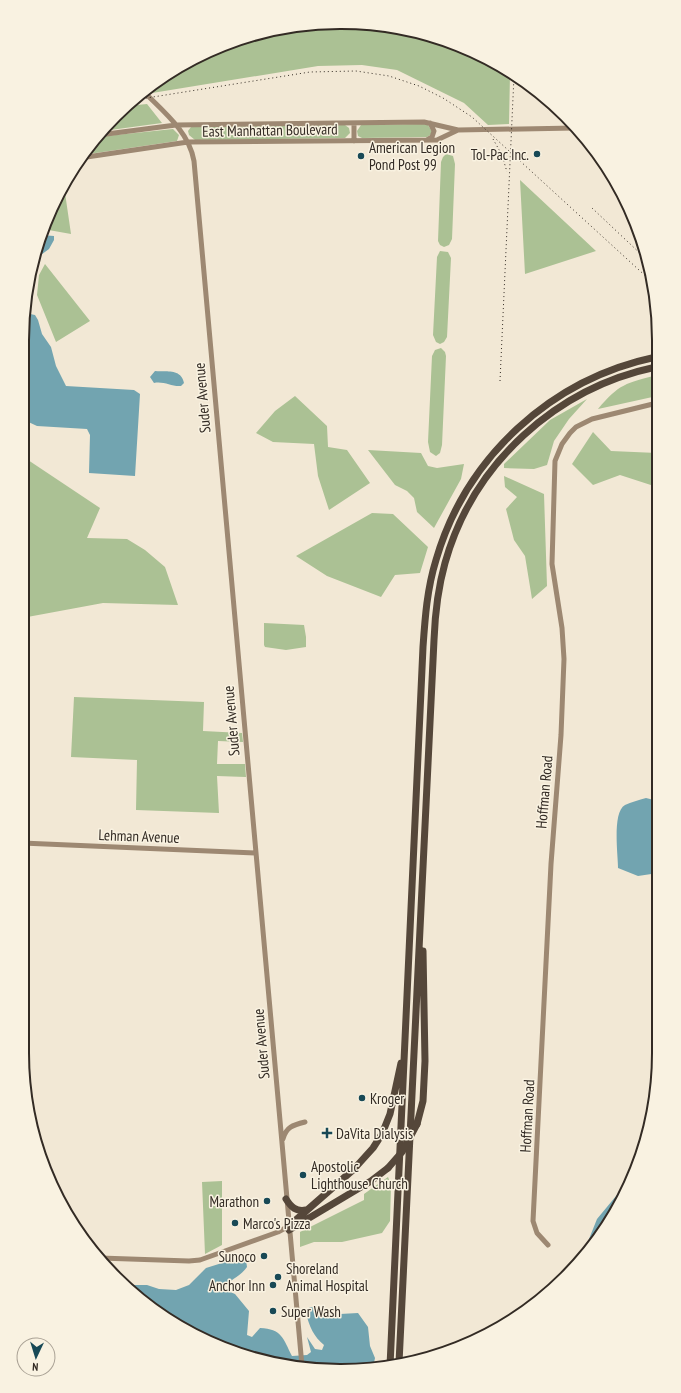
<svg xmlns="http://www.w3.org/2000/svg" width="681" height="1393" viewBox="0 0 681 1393" font-family="'PT Sans Narrow',sans-serif">
  <style>
    .green { fill: #abc194 }
    .water { fill: #72a4b0 }
    .lines { fill: none; stroke-linecap: round; stroke-linejoin: round }
    .secondary { stroke: #9d8872; stroke-width: 5 }
    .highway { stroke: #55473a; stroke-width: 7 }
    .rail { stroke: #332b24; stroke-width: 1; stroke-dasharray: 1 3; stroke-linecap: butt }
    .highway-bridge { stroke: #55473a; stroke-width: 7 }
    .poi-dot { fill: #184956; stroke: #f9f2e1; stroke-width: 1.5 }
    .labels { text-anchor: middle; dominant-baseline: central; stroke-width: 3; stroke-linejoin: round; paint-order: stroke }
    .street-label { font-size: 15px; fill: #332b24; stroke: #f9f2e1 }
    .poi-label { font-size: 15px; fill: #332b24; stroke: #f9f2e1; text-anchor: start }
    .rim { fill: none; stroke: #332b24; stroke-width: 2 }
  </style>
  <rect width="100%" height="100%" fill="#f2e8d5"/>
  <!-- green -->
  <path class="green" d="M341,22l62,6 60,18 47,28 -1,50 -21,1 -24,-22 -67,-33 -35,-5 -44,1 -172,28 -2,-2 20,-16 55,-30 60,-18z
    M147,104l15,19 -59,8 12,-16 12,-9z
    M425,124l3,1 5,8 -6,4 -65,1 -4,-2 -1,-5 4,-6z
    M345,125l4,3 1,5 -5,5 -150,2 -6,-5 -1,-4 3,-4z
    M173,129l6,6 -2,6 -95,14 15,-18z
    M446,154l7,2 2,8 -3,75 -3,6 -5,2 -4,-2 -2,-4 3,-79 2,-5z
    M520,180l76,71 -71,23z
    M64,186l7,48 -28,-5 3,-11z
    M440,251l8,1 3,6 -4,79 -3,5 -4,2 -4,-2 -3,-7 4,-78z
    M45,264l45,57 -34,21 -19,-47 2,-20z
    M441,348l4,4 1,4 -4,89 -2,8 -4,3 -6,-4 -2,-10 4,-86 3,-6z
    M657,375v21l-59,13c21,-25 28,-26 59,-34z
    M295,396l32,30 1,21 19,3 23,33 -41,27 -11,-34 -4,-32 -41,-2 -17,-9 19,-22z
    M587,399l-18,20 -15,22 -7,24 -13,4 -30,-1v-4l46,-44z
    M593,432l18,19 46,2v34l-37,-12 -27,10 -21,-21z
    M368,450l53,3 7,13 9,2 27,-4 -3,15 -27,49 -17,-16 -3,-14 -7,-7 -12,-6z
    M22,456l78,52 -13,30 40,1 18,11 20,17 13,38 -75,-2 -81,15z
    M504,476l40,18 3,92 -15,13 -7,-43 -11,-16 -8,-31 11,-12 -12,-10z
    M372,513l21,1 35,33 -8,26 -25,2 -14,22 -54,-21 -31,-20z
    M264,623l40,2 2,12v10l-20,3 -21,-3 -1,-2z
    M74,697l130,5 -1,29 39,2 1,9 -25,-1 -1,23h28l1,13 -29,-1 2,37 -83,-3 1,-50 -66,-3z
    M388,1177l3,8 -1,36 -8,12 -40,9h-28l-14,5v-15l64,-32v-6z
    M222,1181v64l-17,9 -3,-72z"/>
  <!-- water -->
  <path class="water" d="M41,235l13,1v4l-5,9 -15,11z
    M25,313l10,2 3,5 4,14 9,13 5,19 10,20 68,4 6,4 -5,82 -46,-3 1,-38 -3,-6 -50,-3 -15,-7v-79z
    M155,371c11,1 26,-3 29,12l-3,3c-9,1 -17,-5 -27,-3l-4,-6z
    M646,798l8,2 4,4v69l-20,3 -20,-8c0,-13 -6,-56 7,-63 6,-3 14,-5 21,-7z
    M629,1184l-49,79 -1,1 18,-45 24,-29z
    M238,1258l8,2 1,7c-8,11 -16,11 -24,22l12,5 14,17 -2,24 5,2 8,-9c22,1 23,10 32,28l15,-1 4,-3 -4,-15 8,12 7,1 2,-5c-10,-8 -15,-19 -18,-32l4,-6 10,1 20,6 18,-1 10,14 2,19 5,12 -2,10 -95,-3 -60,-18 -54,-30 -35,-32h18l12,4 17,1 13,-5 17,-17z"/>
  <g class="lines">
    <!-- secondary -->
    <path class="secondary" d="M144,92c20,20 45,40 50,69l108,1205
      M354,123v18
      M99,135l77,-10 248,-3 34,8 117,-2
      M427,140l5,-3 2,-6 -4,-8
      M80,158l108,-16 249,-2 21,-10
      M22,843l233,10
      M283,1139c3,-12 10,-14 22,-17
      M548,1245l-11,-12 -4,-12 18,-357 10,-129 3,-76 -2,-31 -10,-64 3,-103 7,-17 8,-11 6,-6 16,-8 65,-16
      M100,1258l89,3 11,-1 78,-28 11,-6"/>
    <!-- highway -->
    <path class="highway" d="M417,1124l6,-23 2,-40 -2,-110
      M286,1199c5,8 10,13 20,11
      M289,1226l65,-57 19,-21 9,-14 8,-20 11,-51
      M289,1230l82,-49 17,-13
      M399,1363l35,-723c1,-26 4,-52 11,-77 28,-100 111,-175 211,-196
      M390,1366l33,-719c2,-29 4,-58 13,-87 30,-103 115,-181 220,-203"/>
    <!-- rail -->
    <path class="rail" d="M134,100l176,-28 46,-1 33,5 30,10 24,12 29,19 179,164
      M493,139l9,16 5,17
      M592,208l53,50
      M500,381l14,-305"/>
    <!-- highway-bridge -->
    <path class="highway-bridge" d="M388,1168l14,-16 15,-28"/>
  </g>
  <!-- markers -->
  <g class="poi-dot">
    <circle cx="537" cy="154" r="4"/>
    <circle cx="361" cy="156" r="4"/>
    <circle cx="362" cy="1098" r="4"/>
    <path d="M325 1127h4v4h4v4h-4v4h-4v-4h-4v-4h4z"/>
    <circle cx="303" cy="1175" r="4"/>
    <circle cx="267" cy="1201" r="4"/>
    <circle cx="235" cy="1223" r="4"/>
    <circle cx="264" cy="1256" r="4"/>
    <circle cx="278" cy="1277" r="4"/>
    <circle cx="273" cy="1285" r="4"/>
    <circle cx="273" cy="1311" r="4"/>
  </g>
  <g class="labels">
    <!-- street labels -->
    <g class="street-label">
      <text transform="translate(270 130) rotate(-1)">East Manhattan Boulevard</text>
      <text transform="translate(202 398) rotate(-95)">Suder Avenue</text>
      <text transform="translate(231 721) rotate(-95)">Suder Avenue</text>
      <text transform="translate(544 792) rotate(-85)">Hoffman Road</text>
      <text transform="translate(139 836) rotate(2)">Lehman Avenue</text>
      <text transform="translate(261 1044) rotate(-95)">Suder Avenue</text>
      <text transform="translate(527 1116) rotate(-87)">Hoffman Road</text>
    </g>
    <!-- poi labels -->
    <g class="poi-label">
      <text x="369" y="147">American Legion<tspan x="369" dy="17">Pond Post 99</tspan></text>
      <text x="529" y="154" text-anchor="end">Tol-Pac Inc.</text>
      <text x="370" y="1098">Kroger</text>
      <text x="336" y="1133">DaVita Dialysis</text>
      <text x="311" y="1166">Apostolic<tspan x="311" dy="17">Lighthouse Church</tspan></text>
      <text x="259" y="1201" text-anchor="end">Marathon</text>
      <text x="243" y="1223">Marco's Pizza</text>
      <text x="256" y="1256" text-anchor="end">Sunoco</text>
      <text x="286" y="1268">Shoreland<tspan x="286" dy="17">Animal Hospital</tspan></text>
      <text x="265" y="1285" text-anchor="end">Anchor Inn</text>
      <text x="281" y="1311">Super Wash</text>
    </g>
  </g>
  <!-- crop -->
  <path d="M0 0H681V1393H0ZM340 29H341A311 311 0 0 1 652 340V1053A311 311 0 0 1 341 1364H340A311 311 0 0 1 29 1053V340A311 311 0 0 1 340 29Z" fill="#f9f2e1" fill-rule="evenodd"/>
  <path class="rim" d="M340 29H341A311 311 0 0 1 652 340V1053A311 311 0 0 1 341 1364H340A311 311 0 0 1 29 1053V340A311 311 0 0 1 340 29Z"/>
  <!-- north arrow -->
  <g transform="translate(36 1357) rotate(184)"><circle r="19" fill="#f9f2e1" stroke="#aaa295"/>
  <path d="M0-3L7 15L0 10L-7 15Z" fill="#184956"/>
  <text y="-6" font-size="11" font-weight="bold" text-anchor="middle" fill="#332b24">N</text>
  </g>
</svg>
